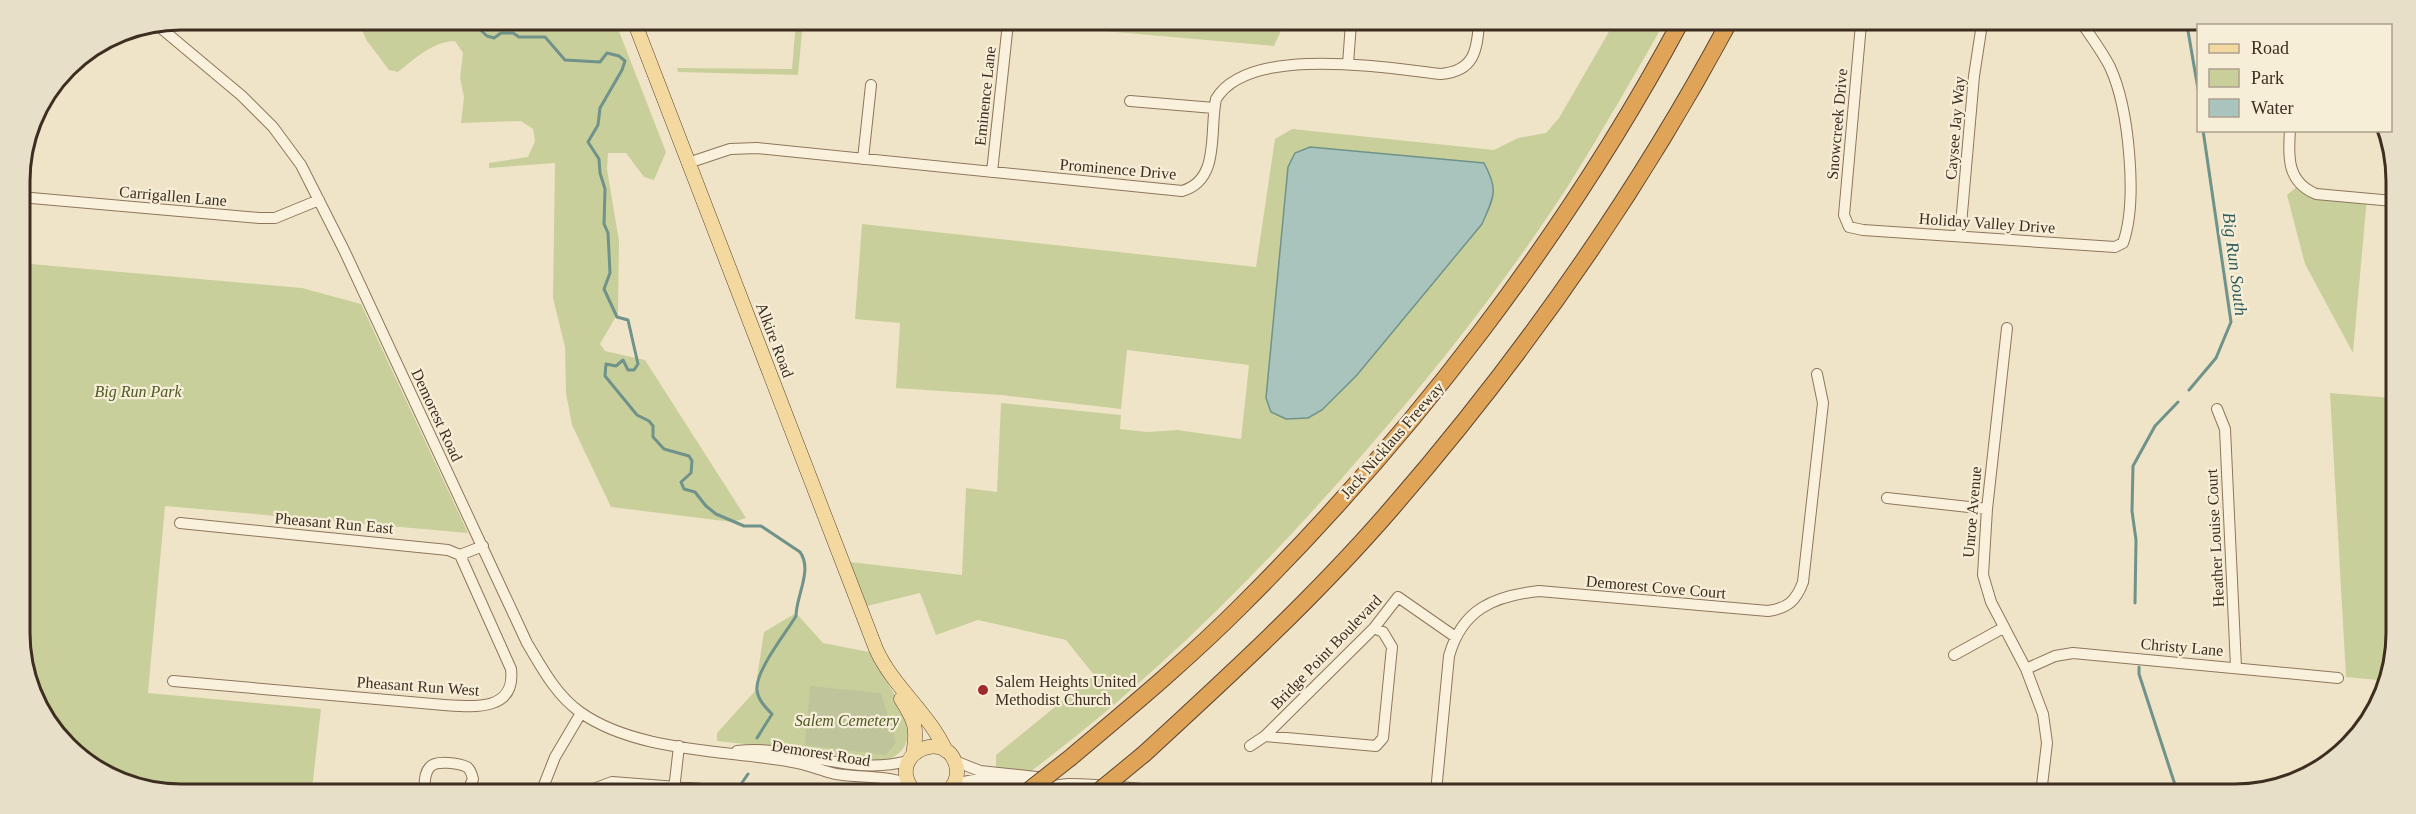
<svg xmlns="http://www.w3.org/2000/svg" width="2416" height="814" viewBox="0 0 2416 814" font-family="'Times New Roman',serif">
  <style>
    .green { fill: #c9cf9b; fill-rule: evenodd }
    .cemetery { fill: #bfc49a }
    .water { fill: #a9c4bc; stroke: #6f938a; stroke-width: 1.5 }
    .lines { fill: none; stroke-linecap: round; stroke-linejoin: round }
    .stream { stroke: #6f938a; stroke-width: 3 }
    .minor-casing { stroke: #8d765c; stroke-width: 12 }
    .major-casing { stroke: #5b4430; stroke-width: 15 }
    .highway-casing { stroke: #5b4430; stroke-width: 18 }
    .minor { stroke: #faf1dc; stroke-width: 10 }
    .major { stroke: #f3d9a0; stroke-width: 14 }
    .highway { stroke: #e0a458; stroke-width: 16 }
    .highway-bridge-casing { stroke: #5b4430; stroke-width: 18; stroke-linecap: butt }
    .highway-bridge { stroke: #e0a458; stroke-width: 16 }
    .poi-dot { fill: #9e2a2b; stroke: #f7eed8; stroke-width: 2 }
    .labels { text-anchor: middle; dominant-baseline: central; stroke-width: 4.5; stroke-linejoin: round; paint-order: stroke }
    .street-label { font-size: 16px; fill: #3d2e20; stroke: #f7eed8 }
    .park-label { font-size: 16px; font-style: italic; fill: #4d5a26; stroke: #f7eed8 }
    .poi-label { font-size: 16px; fill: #3d2e20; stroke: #f7eed8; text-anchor: start }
    .water-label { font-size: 18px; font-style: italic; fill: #2f5d5a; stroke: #f7eed8 }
    .rim { fill: none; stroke: #3d2e20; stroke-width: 3 }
  </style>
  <rect width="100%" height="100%" fill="#f0e4c8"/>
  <!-- green -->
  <path class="green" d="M357,20l258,1 51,131 -12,28 -10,-3 -18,-24h-18l-1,16 12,72 -1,72 -18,31 5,7 40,9 101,158 -14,4 -121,-15 -39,-82 -6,-32 -1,-46 -12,-49 2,-135 -66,5v-5l39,-6 7,-16 -2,-12 -12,-8 -60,2 3,-26 -4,-19 3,-25 -8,-12c-23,1 -39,17 -57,31l-9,-2 -22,-29z
    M796,21h7l-5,54 -120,-3 -1,-4 115,1z
    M1003,22h282l-11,24z
    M1614,23h50c-31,55 -63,110 -96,163 -61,94 -131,183 -205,268 -100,116 -211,226 -333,318l-34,-3v-14l98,-80 -28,-35 -88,-20 -42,15 -16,-42 -53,13 -17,-44 112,13 4,-87 31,4 4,-89 120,12 -1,14 27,3 30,-2 64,9 8,-74 -122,-15 -6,59 -120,-14 -105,-7 4,-65 -45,-4 7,-95 394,43 19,-128 17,-10 202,21 24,-12 28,-5 13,-15zM1310,147l174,16 -2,61 -28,32 -188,142 22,-230 7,-15z
    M2300,184l67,14 -14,155 -48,-89 -18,-69z
    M20,263l282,25 59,16 107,229 -303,-27 -17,187 173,16 -9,80h-173l-79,-49 -37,-76z
    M2330,393l62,5 -1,277 -3,6 -42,-4z
    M796,613l27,30 46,9c10,19 39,58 39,78 0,52 -79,26 -109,21 -27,-5 -55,-7 -82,-10v-8l38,-42 9,-59z"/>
  <!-- cemetery -->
  <path class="cemetery" d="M810,686l71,7 15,49 -10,13 -81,-10z"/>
  <!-- water -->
  <path class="water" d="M1310,147l174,16c15,28 10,33 -2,61l-125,151 -35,35 -14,8 -22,1 -15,-7 -5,-14 22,-231 7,-14z"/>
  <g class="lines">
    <!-- stream -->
    <path class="stream" d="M455,20l19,4 13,12 7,2 7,-5h12l6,4h26l20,23 35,2 7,-9 12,3 6,5 -3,9 -22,38 -2,17 -10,17 11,17 1,14 5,16 -1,35 4,9 2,40 -6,16 13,28 11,3 10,44 -4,6h-6l-5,-10 -7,6 -10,-2 -1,12 32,39 12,6 4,5v11l11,12 25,7 3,5 -1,12 -10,9 3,7 11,3 11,14 10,8 28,12h17l39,26c13,18 -4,44 -4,64 -10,17 -41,55 -39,74 1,10 9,18 15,24l-15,24
      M2187,25l11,64
      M2189,390l27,-32 15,-36 -28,-192
      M2135,603l1,-63 -4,-29 1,-45 22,-40 23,-24
      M2139,667v7l39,120
      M741,790l-2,-3 9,-13"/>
    <!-- minor casing -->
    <g class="minor-casing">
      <path id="minor" d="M156,24l86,72 31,31 28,38 43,85 183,393c15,25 29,52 53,69 56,40 146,38 212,50 15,2 29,9 44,12 25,4 49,1 72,10
        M1861,24l-17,191 5,12 14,3 252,17 8,-4c15,-42 6,-135 -13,-176 -7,-14 -18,-29 -27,-42
        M1348,64l3,-41
        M1130,101l84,7
        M2290,130c-2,27 -3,52 26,64l77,7
        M863,159l8,-74
        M688,163l42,-14 27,-1 425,43c39,-11 27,-60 34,-92 33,-55 171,-31 225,-25 33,-3 36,-23 38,-51
        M992,172l16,-149
        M20,197l239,21h16l44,-18
        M1960,236l14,-160 8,-52
        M2007,328l-20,181 -4,66 8,27 35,67 17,45 4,29 -6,51
        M2217,409l8,20 11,238
        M1887,498l100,11
        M180,523l268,27 12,5 23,-9
        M1954,655l49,-27
        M2026,669l29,-13 18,-3 265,25
        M173,681l271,24c28,2 72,7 67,-36l-51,-114
        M1265,736l111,10 7,-8 9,-91 -9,-15 -9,-4
        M1250,746l15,-10 109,-108 24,-31 56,39
        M737,751c61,-7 109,26 171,10
        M955,761l25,10 66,7
        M951,788c29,-19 69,-1 100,-2 6,0 12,-2 18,-2 33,0 65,5 97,7
        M424,790c1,-8 0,-17 6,-23 6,-7 29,-4 37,0 4,3 5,8 6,12l-5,11
        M542,790l13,-33 26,-44
        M591,790l21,-8 104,8
        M674,790l5,-44
        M1436,792l13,-136c13,-47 45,-60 90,-65l229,20c20,-3 28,-10 35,-29l20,-179 -6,-29"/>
    </g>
    <!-- major casing -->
    <g class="major-casing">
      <path id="major" d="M634,21l242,628c17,38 53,64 70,102
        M901,699c14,22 17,29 12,55
        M914,791c-30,-35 31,-65 42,-26 3,10 -1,19 -7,26"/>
    </g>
    <!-- highway casing -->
    <g class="highway-casing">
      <path id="highway" d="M1144,754c86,-79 172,-158 248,-246 129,-149 243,-311 336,-484
        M1070,758c58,-49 116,-97 170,-151 172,-171 325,-370 440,-584"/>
    </g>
    <!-- minor -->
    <use href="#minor" class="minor"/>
    <!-- major -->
    <use href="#major" class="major"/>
    <!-- highway -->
    <use href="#highway" class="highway"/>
    <!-- highway-bridge casing -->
    <g class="highway-bridge-casing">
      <path id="highway-bridge" d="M1028,791l42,-33
        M1099,791l45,-37"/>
    </g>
    <!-- highway-bridge -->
    <use href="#highway-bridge" class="highway-bridge"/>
  </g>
  <!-- markers -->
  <circle class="poi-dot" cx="983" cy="690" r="6"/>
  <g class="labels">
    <!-- street labels -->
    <g class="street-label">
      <text transform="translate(985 96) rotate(-84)">Eminence Lane</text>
      <text transform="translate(1837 124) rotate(-85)">Snowcreek Drive</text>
      <text transform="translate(1955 128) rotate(-85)">Caysee Jay Way</text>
      <text transform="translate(1118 169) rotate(5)">Prominence Drive</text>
      <text transform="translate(173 196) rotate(5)">Carrigallen Lane</text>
      <text transform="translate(1987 223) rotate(4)">Holiday Valley Drive</text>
      <text transform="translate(775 340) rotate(69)">Alkire Road</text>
      <text transform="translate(437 415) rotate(65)">Demorest Road</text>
      <text transform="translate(1392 440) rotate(-49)">Jack Nicklaus Freeway</text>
      <text transform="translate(1972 512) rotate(-85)">Unroe Avenue</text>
      <text transform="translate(334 523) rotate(5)">Pheasant Run East</text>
      <text transform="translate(2215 538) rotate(-93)">Heather Louise Court</text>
      <text transform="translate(1656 587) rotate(5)">Demorest Cove Court</text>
      <text transform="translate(2182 647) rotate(5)">Christy Lane</text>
      <text transform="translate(1326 652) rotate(-46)">Bridge Point Boulevard</text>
      <text transform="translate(418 686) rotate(4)">Pheasant Run West</text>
      <text transform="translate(821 753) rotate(9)">Demorest Road</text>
    </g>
    <!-- park labels -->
    <g class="park-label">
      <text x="138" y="391">Big Run Park</text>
      <text x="847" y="720">Salem Cemetery</text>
    </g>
    <!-- poi labels -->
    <g class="poi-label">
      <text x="995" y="681">Salem Heights United<tspan x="995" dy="18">Methodist Church</tspan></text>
    </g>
    <!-- water labels -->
    <g class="water-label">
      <text transform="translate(2235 264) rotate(83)">Big Run South</text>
    </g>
  </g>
  <!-- crop -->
  <path d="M0 0H2416V814H0ZM181 30H2235A151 151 0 0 1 2386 181V633A151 151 0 0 1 2235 784H181A151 151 0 0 1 30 633V181A151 151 0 0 1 181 30Z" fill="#e8dfc9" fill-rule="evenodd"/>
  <path class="rim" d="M181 30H2235A151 151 0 0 1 2386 181V633A151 151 0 0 1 2235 784H181A151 151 0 0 1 30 633V181A151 151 0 0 1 181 30Z"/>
  <!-- legend -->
  <rect x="2197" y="24" width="195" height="108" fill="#f7eed8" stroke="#ada18e" stroke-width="1.5"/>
  <rect x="2209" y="44" width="30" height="9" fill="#f3d9a0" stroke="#ada18e" stroke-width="1.5"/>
  <text x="2251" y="54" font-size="18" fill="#3d2e20">Road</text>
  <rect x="2209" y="69" width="30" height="18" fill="#c9cf9b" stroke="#ada18e" stroke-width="1.5"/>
  <text x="2251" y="84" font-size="18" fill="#3d2e20">Park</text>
  <rect x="2209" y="99" width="30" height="18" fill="#a9c4bc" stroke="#ada18e" stroke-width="1.5"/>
  <text x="2251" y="114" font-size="18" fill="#3d2e20">Water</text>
</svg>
